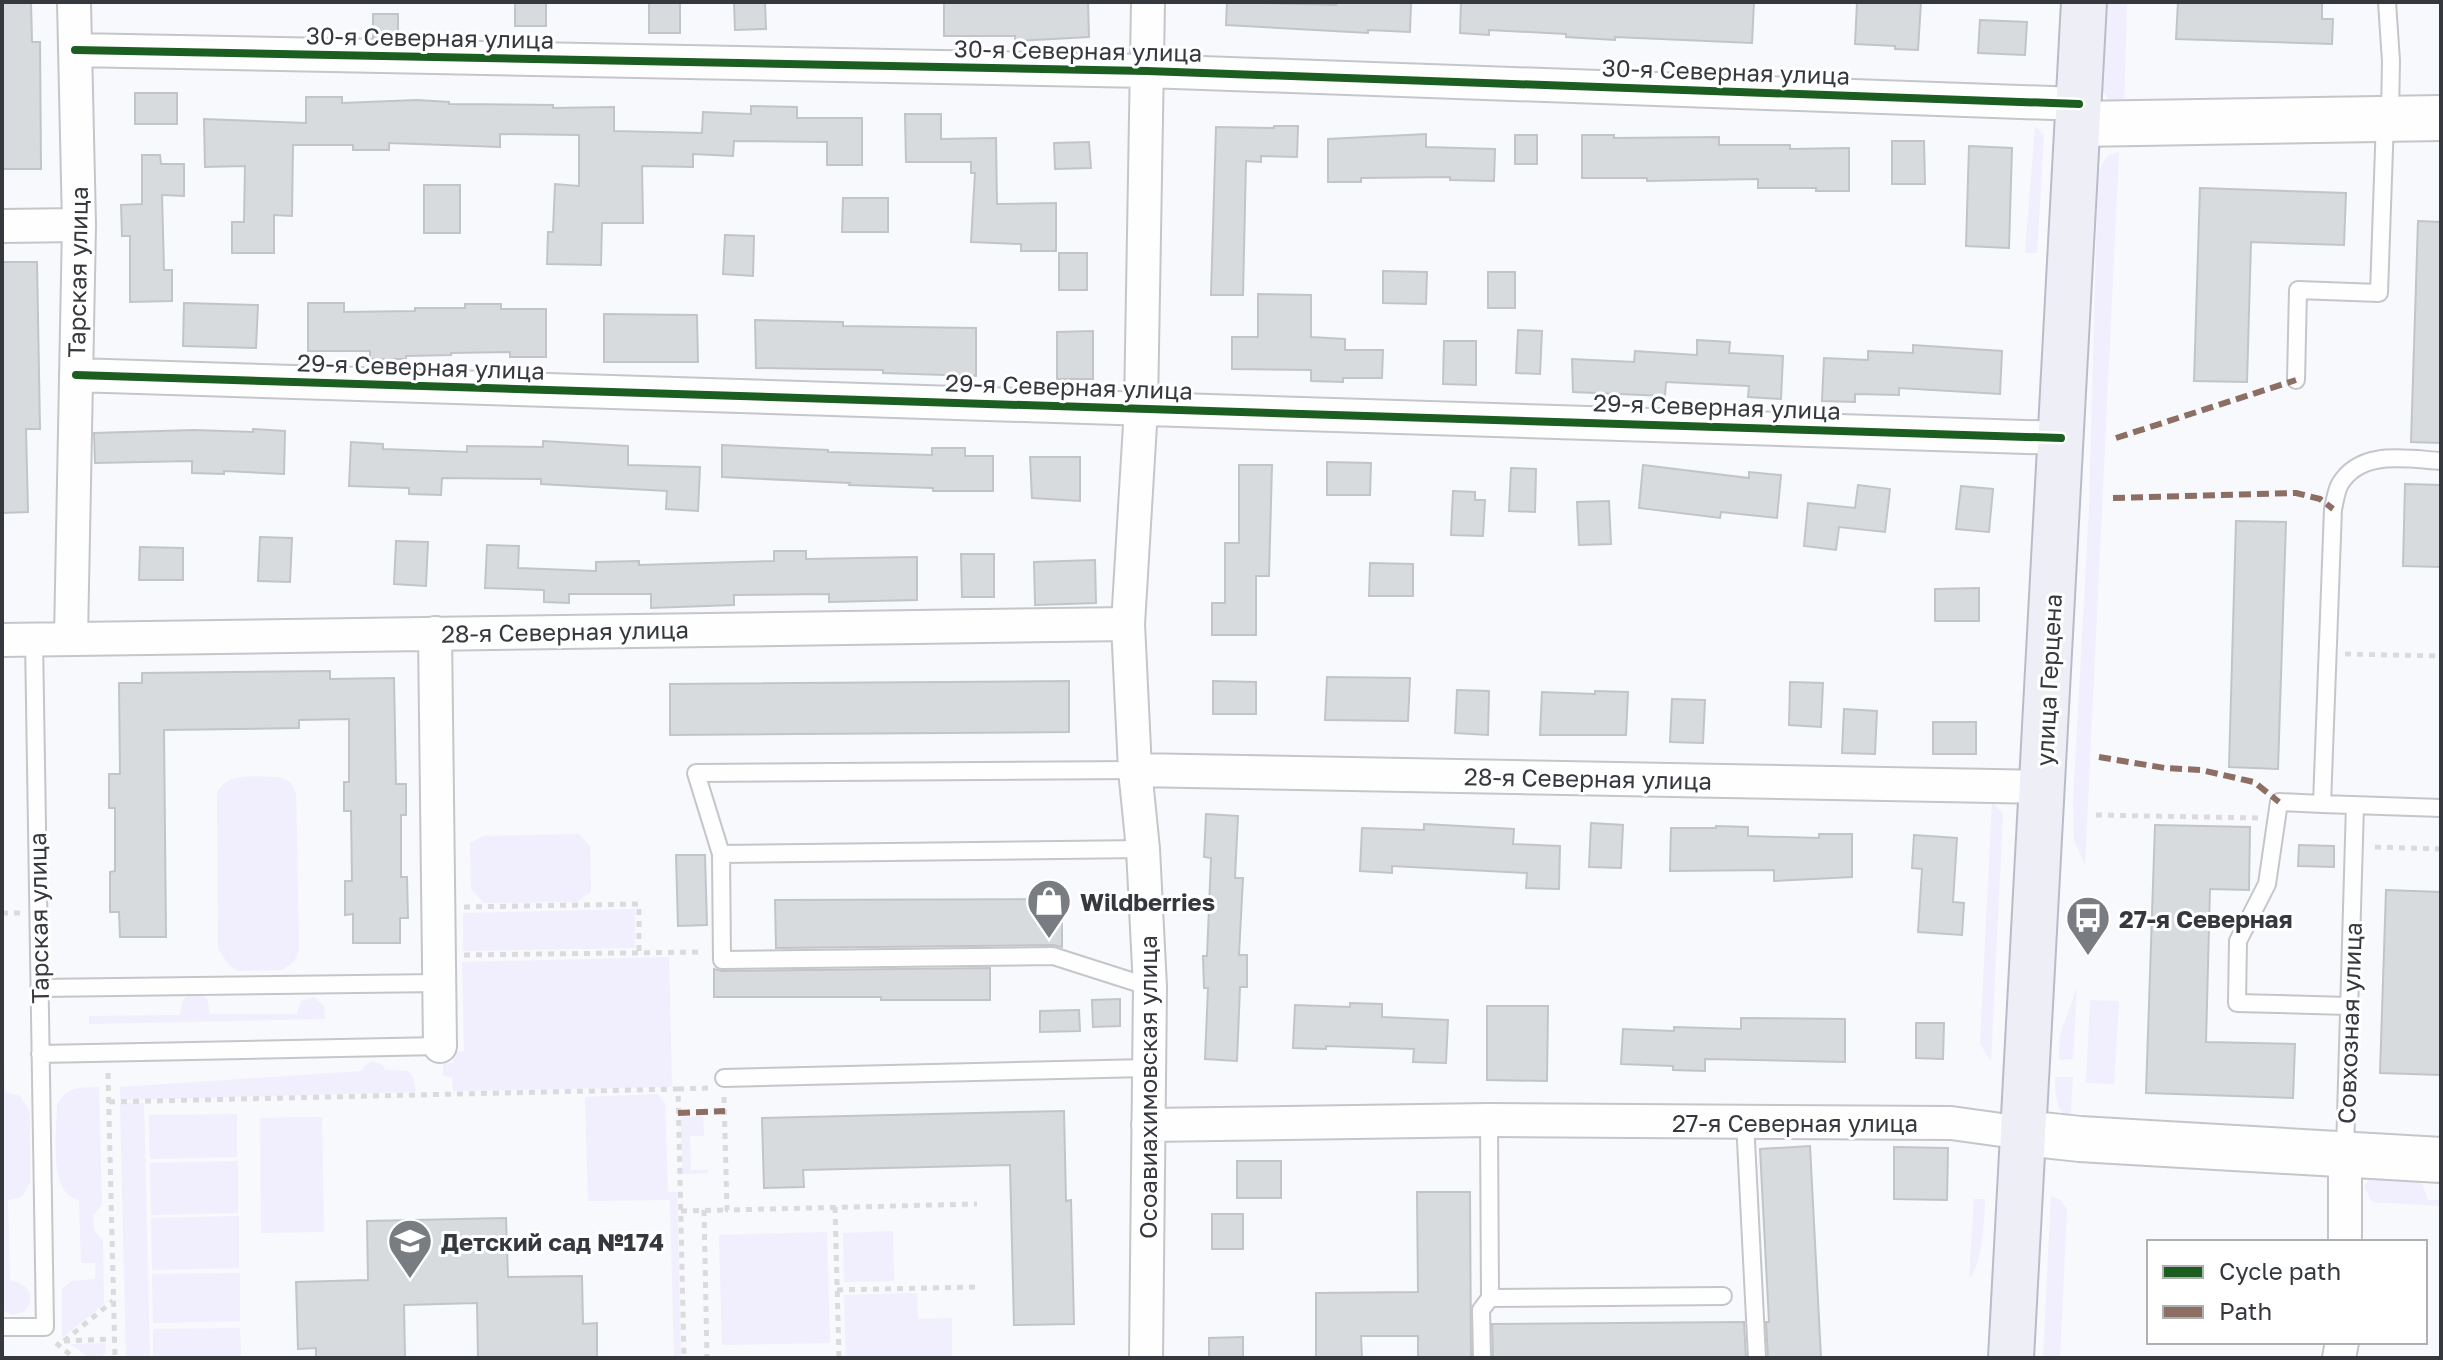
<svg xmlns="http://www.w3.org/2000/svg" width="2443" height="1360" viewBox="0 0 2443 1360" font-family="'Golos Text',sans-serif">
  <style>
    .green { fill: #f1eefd }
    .building { fill: #d8dbde; stroke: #c1c5c8; stroke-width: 2 }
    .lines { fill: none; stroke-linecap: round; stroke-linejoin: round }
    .lane-casing { stroke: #c4c6ca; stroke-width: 20 }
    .street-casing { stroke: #c4c6ca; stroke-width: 36 }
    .secondary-casing { stroke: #c4c6ca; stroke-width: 48 }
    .primary-casing { stroke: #babbc9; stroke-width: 48 }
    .path { stroke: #dbdbdd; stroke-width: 5; stroke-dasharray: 6 6; stroke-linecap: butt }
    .lane { stroke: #fefeff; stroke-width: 16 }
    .street { stroke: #fefeff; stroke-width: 32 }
    .secondary { stroke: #fefeff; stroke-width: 44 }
    .primary { stroke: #eeeff6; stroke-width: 44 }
    .quiet { stroke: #8d6e63; stroke-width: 6; stroke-dasharray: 12 6; stroke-linecap: butt }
    .cycleway-casing { stroke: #fff; stroke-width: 13 }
    .cycleway { stroke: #1b5e20; stroke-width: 8 }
    .labels { text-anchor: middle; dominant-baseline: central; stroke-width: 6; stroke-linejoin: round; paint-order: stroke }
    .street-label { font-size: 24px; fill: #35383d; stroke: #fff }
    .poi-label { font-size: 24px; font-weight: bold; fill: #35383d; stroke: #fff; text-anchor: start }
  </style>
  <rect width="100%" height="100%" fill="#f7f9fc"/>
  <!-- green -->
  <path class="green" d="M2107,2h20l-3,106 -13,-5 -8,-12z
    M2035,126l9,9 -7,118h-12z
    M2119,152l-34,714 -11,-26 -1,-37 16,-293 9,-338 9,-16z
    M279,777l11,5 6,11 3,157 -5,12 -12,8 -44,1 -9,-6 -11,-16 -1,-157c12,-21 41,-15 62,-15z
    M1992,802l11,11 -12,248 -11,-17z
    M579,834l11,12 1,46 -14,10 -93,1 -13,-14 -1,-46 13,-7z
    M635,909v39l-172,3v-38z
    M669,957l3,130 -219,4 -1,-14 -9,-1v-13h10v-11l11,-1 -2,-89z
    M2077,987l-4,72 -14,1 1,-25z
    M2,991l3,101 15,4 10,16v71l-8,14 -14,3 2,81c17,1 27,15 15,30l-12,4 -11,-5z
    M196,993l11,5 3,16h87l4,-13 13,-4 10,9 1,13 -236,5v-8l91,-1c2,-12 2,-19 16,-22z
    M2090,1000l29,1 -5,83 -28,-1z
    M373,1061l10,4 2,5 23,1 5,6 3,15 -296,8v-13l242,-16 3,-6z
    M2055,1077h18l-3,46c-14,-16 -15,-26 -15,-46z
    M99,1087l3,118 -9,10 1,15 9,11 1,63 -42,34v-49l9,-8 24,-2 1,-16h-15l-2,-63c-32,-7 -22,-68 -22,-94 8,-20 23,-18 42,-19z
    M658,1094l7,9 3,89h9l4,166h-7l-4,-158 -82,1 -3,-104z
    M120,1103h24l6,255h-24z
    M237,1114v43l-87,2 -1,-44z
    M703,1116l1,20h-14l1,34h17v3l-26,1 -1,-57z
    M322,1117l2,115 -63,1 -1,-115z
    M238,1161v52l-87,2 -1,-52z
    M2370,1179l51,2 7,19h13v6l-69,-4 -8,-16z
    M2051,1196l8,3 8,10 -7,149h-17z
    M1974,1199h11c-1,21 -2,65 -16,80z
    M239,1216v52l-87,2 -1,-52z
    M893,1231l1,50 -50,1 -1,-49z
    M827,1232l3,111 -108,2 -3,-110z
    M240,1273v48l-87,2 -1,-49z
    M917,1293l1,26 34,-1v38l-106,2 -2,-63z
    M240,1328l1,30h-88v-29z
    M105,1343l1,9 -6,6h-15v-4l-15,-10z"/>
  <!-- building -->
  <path class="building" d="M2,2h29l1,40h8l1,127h-39z
    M515,2h31v24h-31z
    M649,2h31v31h-31z
    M734,2h31l1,27 -31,1z
    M944,2h144l1,35 -74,4v-5h-71z
    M1227,2l109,3 1,-3h74l-1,30 -42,-2v3l-142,-8z
    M1461,2h293l-2,41 -137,-6v3l-49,-3v-3l-77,-4v5l-29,-2z
    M1857,2h64l-3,48 -23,-1v-3l-40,-2z
    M2178,2h144v17h11l-1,25 -156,-5z
    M373,14h25v23h-25z
    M1980,20l47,2 -2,33 -47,-2z
    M135,93h42v31h-42z
    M306,97h36v6l75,-3 32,2v2l104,1v3l61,-1v24l88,2 1,-21 48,2v-8l46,1v11h65v47h-35v-23l-93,-1 -1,15 -40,-2v13l-51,-1 1,57h-41l-1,42 -54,-1 1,-32h5l2,-48 24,2v-51l-79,-1v13l-111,-4v7h-36v-5h-60l-1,71 -18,-1v38h-42v-31h12l1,-56 -40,1 -1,-48 102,4z
    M905,114h36v25l55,-1 1,66 59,-1v48h-35v-7l-50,-2 4,-69h-4v-11h-65z
    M1274,126h24l-1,31 -36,-1v6l-15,-1 -3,134h-32l5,-168 58,1z
    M1426,134v13l69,2 -1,32 -44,-1v-3l-89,1v4h-33v-43z
    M1515,135h22v29h-22z
    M1582,135h32v3l105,-1v8h71v4l59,-1v43h-33v-3h-58v-9l-111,2v-3h-65z
    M1892,141h32l1,43h-33z
    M1089,142l2,26 -36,1 -1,-26z
    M1969,146l43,2 -3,100 -43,-2z
    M142,155h18l1,9h23v32l-22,-1 2,75h8v31l-42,1v-66h-8l-1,-31 21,-1z
    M424,185h36v48h-36z
    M2200,188l146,5 -2,52 -93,-3 -4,140 -53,-1z
    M843,198h45v34h-46z
    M2418,221l23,1v221l-30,-1z
    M725,235l29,1 -1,40 -30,-2z
    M1059,253h28v37h-28z
    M2,262h35l3,167h-14l2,83 -26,1z
    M1383,271l44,1 -1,32 -43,-1z
    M1488,272h27v36h-27z
    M1258,294l53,1v42l34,2v11h38l-1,28h-39v4l-32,-1v-11l-79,-1v-32h26z
    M184,303l74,2 -2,43 -73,-2z
    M308,303h36v9l71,-1v-3h50v-4h36v5h45v48h-36v-5l-59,1v2l-45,1v3h-36v-8h-62z
    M604,314l93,1 1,47h-94z
    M755,320l88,2v4l133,2v48l-93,-3v-3l-127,-2z
    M1518,330l24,1 -2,43 -24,-1z
    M1093,331v48h-36v-47z
    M1697,340l33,2 -1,11 54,3 -2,43 -33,-2 1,-11 -83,-4 -1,14 -92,-4 -1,-33 62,3 1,-11 62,4z
    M1444,341h32v44l-33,-1z
    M1913,345l89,6 -2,43 -101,-6v7l-44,-1v8l-33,-1 2,-43 44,2v-9l45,2z
    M253,429l32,2 -1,43 -60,-3v3l-32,-1v-12l-97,2 -1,-30 100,-3 59,2z
    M543,441l85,5v19l72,2 -2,44 -32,-2 1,-18 -126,-7v-5l-99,-1 -1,17 -32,-1v-6l-60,-2 2,-44 32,2v5l84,3v-6l76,1z
    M722,445l106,5v2l104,3v-7h33v8h28v35h-60v-3l-84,-3 1,-2 -128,-6z
    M1030,457h50v44l-48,-3z
    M1327,462l44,1 -1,32h-43z
    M1239,465h33l-3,111h-13v59h-44v-32h13v-60h14z
    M1643,465l106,13v-6l32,3 -4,43 -56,-6 -1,6 -81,-10z
    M1511,468l25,1 -1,43 -26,-1z
    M2405,484l36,1v82l-38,-1z
    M1858,485l32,4 -5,43 -46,-5 -3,23 -32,-4 4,-43 47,5z
    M1961,486l32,3 -4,43 -33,-3z
    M1453,491l22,1v8h10l-2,36 -32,-1z
    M1609,501l2,43 -32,1 -2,-43z
    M2236,521l50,1 -8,247 -49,-2z
    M260,537l32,1 -2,44 -32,-1z
    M396,541l32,1 -2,44 -32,-2z
    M487,545l32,1 -1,22 78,3v-9l43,-1v4l135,-4v-10h32v8l111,-2v43l-88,2v-8l-95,1v10l-83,3v-14h-82v9l-25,-1v-12l-59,-2z
    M140,547l43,1v32h-44z
    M961,554h33v43h-32z
    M1095,560l1,43 -61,2 -1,-43z
    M1370,563l43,1v32h-44z
    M1979,588v33h-44v-32z
    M330,671v8l64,-1 2,106h10v31h-5v62h6l1,41h-8v25h-47v-29l-8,1v-34h7l-1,-70h-7v-29h5v-63l-50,1v8l-135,2 2,207h-46l-1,-25h-9v-40l5,-1v-63h-6v-34h11l-1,-91h23v-10z
    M1327,677l83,1 -2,43 -83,-1z
    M1069,681v51l-399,3v-51z
    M1213,681l43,1v32h-43z
    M1790,682l33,1 -2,44 -32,-2z
    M1457,690l32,1 -1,44 -33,-2z
    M1595,691l33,1 -2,43h-86l2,-43 53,2z
    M1672,699l33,1 -2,43 -33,-1z
    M1844,709l33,2 -2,43 -33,-1z
    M1933,722h43v32h-43z
    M1206,814l32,2 -3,62h8l-4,77h8v32h-7l-3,74 -32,-2 3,-71h-4l-1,-32h4l4,-98 -7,-1z
    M1591,823l32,2 -2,43 -32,-1z
    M1424,824l90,5 -1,15 47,2 -1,43 -33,-1 1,-15 -135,-7v7l-32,-2 2,-43 62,2z
    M2155,825l95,2 -1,63 -39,-1 -4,153 89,2 -2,54 -147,-5z
    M1716,826l32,1v9l71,2v-4h33v43l-78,4v-11l-104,1 1,-43h45z
    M1914,835l43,3 -4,64 11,1 -2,32 -44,-3 4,-63 -10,-1z
    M2299,845l35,1v21l-36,-1z
    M676,855h29l2,70 -29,1z
    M2386,890l55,2v183l-61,-2z
    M1062,899v48l-9,-2 -277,3 -1,-48z
    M990,968v32h-109v-3h-167v-28l8,2z
    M1120,999v27l-27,1 -1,-27z
    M1350,1003l32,1v13l66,3 -2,43 -33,-1 1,-13 -88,-3v3l-33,-1 2,-43 55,2z
    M1487,1006h61l-1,75 -60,-1z
    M1079,1010l1,21 -40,1v-21z
    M1741,1018l104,1v43l-140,-3v12l-32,-1v-4l-52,-2 2,-35 51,2v-4l67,2z
    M1916,1023h28l-1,36 -27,-1z
    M1064,1111l2,90 5,-1 3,124 -60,1 -4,-160 -207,5 1,17 -40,1 -2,-70z
    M1810,1146l11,212h-53l-2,-36h3l-9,-173z
    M1894,1147l54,1 -1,52 -53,-1z
    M1237,1161h44v37h-44z
    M1417,1192h53l1,166h-53v-22h-57l1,22h-46v-65l102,-1z
    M1212,1214h31v35h-31z
    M506,1218l2,59 74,-1 1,48 14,-1v35h-119l-1,-55 -73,2 1,53h-89v-10l-18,1 -2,-67 72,-2 -1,-59z
    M1744,1322l2,36h-253l-1,-34z
    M1243,1337v21h-34v-20z"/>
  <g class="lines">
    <!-- lane casing -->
    <g class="lane-casing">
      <path id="lane" d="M2387,2l4,59 -1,55
        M2296,380l2,-90 81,3 6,-173
        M1135,770l-439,3 25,81 1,106 331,-4 97,31
        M2322,804l119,4
        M721,854l422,-5
        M39,988l401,-5
        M2349,1006l-112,-3 1,-62 29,-57 12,-82 43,2 11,-295c2,-8 3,-18 7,-25 21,-35 67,-25 101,-23
        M40,1054l400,-8
        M724,1078l423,-10
        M1489,1120l1,178 233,-2
        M1745,1121l12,237
        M2345,1151l10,-346
        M2,1327h43l-11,-688
        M1482,1358l-1,-48 9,-12"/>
    </g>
    <!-- street casing -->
    <g class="street-casing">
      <path id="street" d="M75,50l1072,21 932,33
        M2,226l77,-1
        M76,375l1985,63
        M435,633l5,413
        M71,638l8,-413 -5,-223
        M2,640l1126,-16
        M1135,770l907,17
        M1148,1125l341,-5 462,3 72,10
        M2345,1242v-86
        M1146,1358l4,-371 -7,-138 -8,-79 -7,-146 13,-216 7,-406
        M2339,1358l3,-16"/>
    </g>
    <!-- secondary casing -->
    <g class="secondary-casing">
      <path id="secondary" d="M2078,124l363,-6
        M2023,1133l57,6 361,21"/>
    </g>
    <!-- primary casing -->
    <g class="primary-casing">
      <path id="primary" d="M2011,1358l73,-1356"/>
    </g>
    <!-- path -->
    <path class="path" d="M2345,654l96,2
      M2096,815l163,3
      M2375,847l66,2
      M464,907l175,-3v48
      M2,913h19
      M464,955l238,-3
      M108,1073l7,285
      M678,1089l31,-1
      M724,1097l3,113 250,-6
      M109,1102l569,-13 6,269
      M835,1207l4,151
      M704,1210l3,148
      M681,1211l46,-1
      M837,1290l141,-3
      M64,1341l49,-40
      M64,1341l51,-2
      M56,1343l18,15"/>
    <!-- lane -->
    <use href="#lane" class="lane"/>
    <!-- street -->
    <use href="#street" class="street"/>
    <!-- secondary -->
    <use href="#secondary" class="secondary"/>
    <!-- primary -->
    <use href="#primary" class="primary"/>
    <!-- quiet -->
    <path class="quiet" d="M2116,438l180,-58
      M2113,498l183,-5 24,6 13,10
      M2099,757l66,11 36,2 53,12 25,20
      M678,1113l47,-2"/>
    <!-- cycleway casing -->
    <g class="cycleway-casing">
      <path id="cycleway" d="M75,50l1072,21 932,33
        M76,375l1985,63"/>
    </g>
    <!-- cycleway -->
    <use href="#cycleway" class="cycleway"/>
  </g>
  <!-- icons -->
  <defs>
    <g id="shop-pin" transform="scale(2.3)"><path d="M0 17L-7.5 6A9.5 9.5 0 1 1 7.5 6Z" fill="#797c80" stroke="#fff"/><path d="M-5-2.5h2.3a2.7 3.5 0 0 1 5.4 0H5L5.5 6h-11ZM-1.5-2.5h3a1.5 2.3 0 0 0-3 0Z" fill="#fff"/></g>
    <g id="bus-pin" transform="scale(2.3)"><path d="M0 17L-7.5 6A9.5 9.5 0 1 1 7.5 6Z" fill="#797c80" stroke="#fff"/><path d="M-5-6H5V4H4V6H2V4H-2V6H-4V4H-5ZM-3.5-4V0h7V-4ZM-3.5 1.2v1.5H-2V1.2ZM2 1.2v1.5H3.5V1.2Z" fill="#fff"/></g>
    <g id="school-pin" transform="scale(2.3)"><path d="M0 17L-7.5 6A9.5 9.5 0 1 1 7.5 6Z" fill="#797c80" stroke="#fff"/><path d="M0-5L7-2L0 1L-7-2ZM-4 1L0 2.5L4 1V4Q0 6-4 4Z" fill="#fff"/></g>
  </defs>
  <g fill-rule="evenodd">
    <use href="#shop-pin" x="1049" y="901"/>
    <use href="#bus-pin" x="2088" y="918"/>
    <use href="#school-pin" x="410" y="1241"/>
  </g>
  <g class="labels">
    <!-- street labels -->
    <g class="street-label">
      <text transform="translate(430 37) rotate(1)">30-я Северная улица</text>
      <text transform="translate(1078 50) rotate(1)">30-я Северная улица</text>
      <text transform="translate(1726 71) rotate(2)">30-я Северная улица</text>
      <text transform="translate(77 272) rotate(-89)">Тарская улица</text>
      <text transform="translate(421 366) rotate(2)">29-я Северная улица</text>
      <text transform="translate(1069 386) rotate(2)">29-я Северная улица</text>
      <text transform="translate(1717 406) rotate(2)">29-я Северная улица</text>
      <text transform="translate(565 631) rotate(-1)">28-я Северная улица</text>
      <text transform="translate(2048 680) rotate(-87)">улица Герцена</text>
      <text transform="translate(1588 778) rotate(1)">28-я Северная улица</text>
      <text transform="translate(38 918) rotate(-91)">Тарская улица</text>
      <text transform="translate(2349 1023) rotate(-88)">Совхозная улица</text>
      <text transform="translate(1147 1087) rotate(-90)">Осоавиахимовская улица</text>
      <text x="1795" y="1122">27-я Северная улица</text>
    </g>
    <!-- poi labels -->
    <g class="poi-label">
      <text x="1080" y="901">Wildberries</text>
      <text x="2119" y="918">27-я Северная</text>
      <text x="441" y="1241">Детский сад №174</text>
    </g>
  </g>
  <!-- border -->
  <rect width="2443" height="1360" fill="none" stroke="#35383d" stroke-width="8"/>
  <!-- legend -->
  <rect x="2147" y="1240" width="280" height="104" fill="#ffffff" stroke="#aeafb1" stroke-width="2"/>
  <rect x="2163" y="1266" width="40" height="12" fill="#1b5e20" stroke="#aeafb1" stroke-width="2"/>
  <text x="2219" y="1280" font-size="24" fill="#35383d">Cycle path</text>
  <rect x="2163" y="1306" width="40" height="12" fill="#8d6e63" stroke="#aeafb1" stroke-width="2"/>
  <text x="2219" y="1320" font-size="24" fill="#35383d">Path</text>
</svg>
